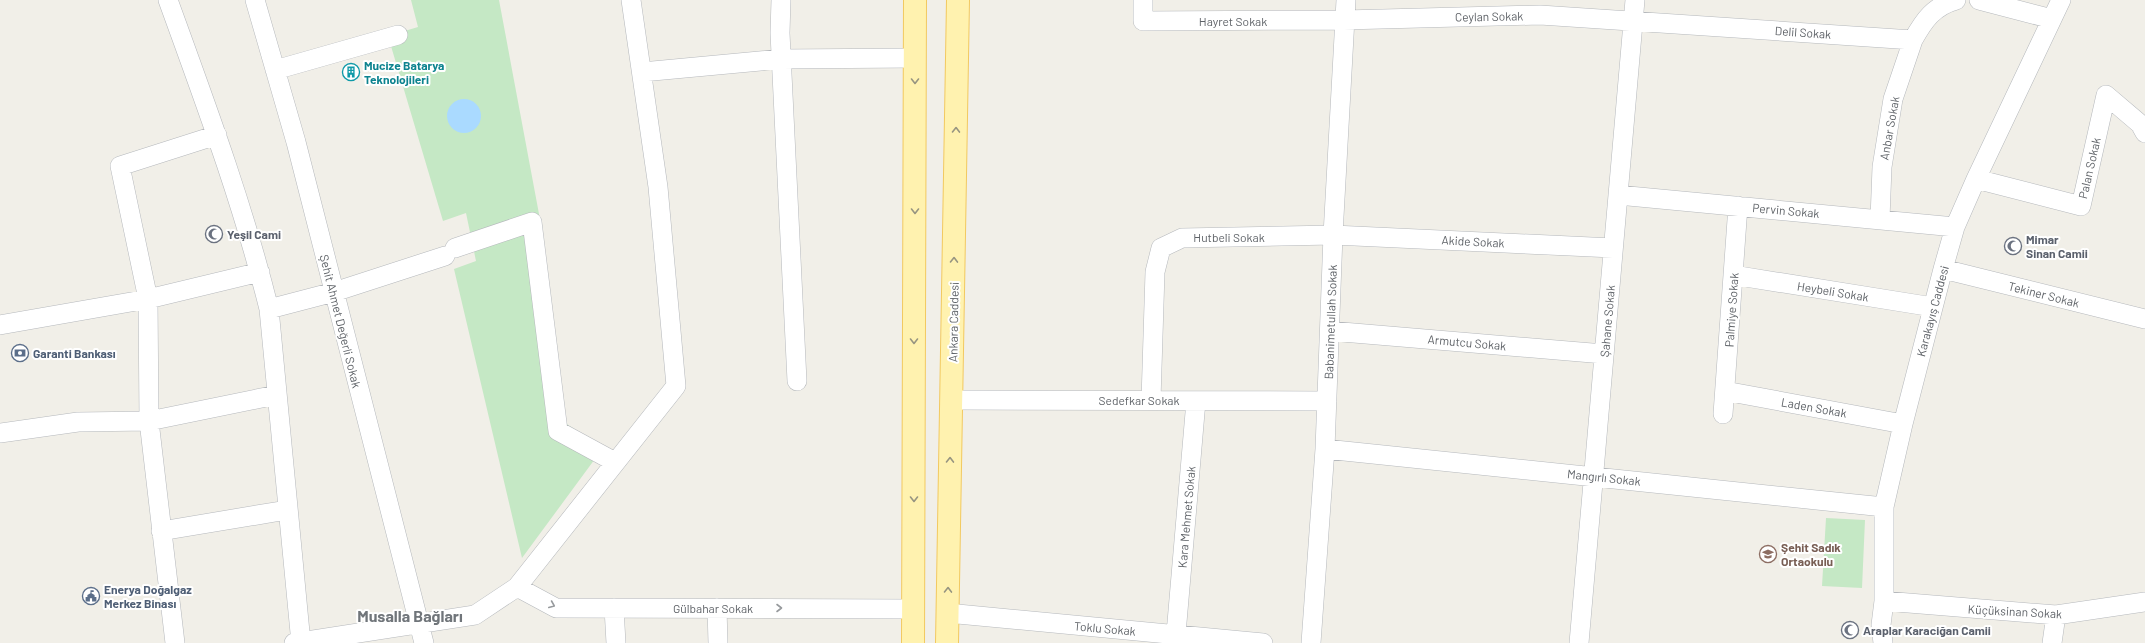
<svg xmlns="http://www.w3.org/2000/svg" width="2145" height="643" viewBox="0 0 2145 643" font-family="Barlow,sans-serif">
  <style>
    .green { fill: #c5e8c5 }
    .water { fill: #aadaff }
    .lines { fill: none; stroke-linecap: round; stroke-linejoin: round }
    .minor-casing { stroke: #b5b8bc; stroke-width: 20 }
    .major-casing { stroke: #f2c960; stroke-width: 24 }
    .minor { stroke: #fff; stroke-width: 19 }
    .major { stroke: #fff2af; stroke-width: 22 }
    .oneway { stroke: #979581 }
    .oneway2 { stroke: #979a9d }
    .labels { text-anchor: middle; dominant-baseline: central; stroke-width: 4; stroke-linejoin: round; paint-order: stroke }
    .street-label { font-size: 12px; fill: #5f6368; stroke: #fff }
    .culture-label { font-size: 12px; font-weight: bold; fill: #0d838f; stroke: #fff; text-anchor: start }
    .worship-label { font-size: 12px; font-weight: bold; fill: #5b616d; stroke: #fff; text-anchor: start }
    .service-label { font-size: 12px; font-weight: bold; fill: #4e5e75; stroke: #fff; text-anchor: start }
    .education-label { font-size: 12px; font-weight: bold; fill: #785e54; stroke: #fff; text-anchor: start }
    .district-label { font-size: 16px; font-weight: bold; fill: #70757a; stroke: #fff }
  </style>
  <rect width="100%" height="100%" fill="#f1efe8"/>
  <!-- green -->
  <path class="green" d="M411,0h88l40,214 20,205 44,29 -81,110 -68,-289 22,-8 -10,-48 -23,8 -55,-185 30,-9z
    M1826,518l39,2 -3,68 -40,-2z"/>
  <!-- water -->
  <path class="water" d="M447 116a17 17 0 1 1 34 0a17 17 0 1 1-34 0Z"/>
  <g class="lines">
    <!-- minor casing -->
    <g class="minor-casing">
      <path id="minor" d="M168,0c37,102 75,204 101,309l32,334
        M255,0l41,142 128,501
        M781,0l-1,33 17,348
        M1143,0v21l201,-1 196,-5 373,25c11,-20 21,-34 43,-40
        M1979,0l73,19
        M275,70l123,-35
        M642,72l139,-13 134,-1
        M1976,179l105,27 25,-111 34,29 5,9
        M1618,195l337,32
        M1880,219l2,-52 11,-68 20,-59
        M455,248l77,-26 26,209 57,31
        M1943,269l202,50
        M1733,275l200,32
        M269,309l65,-17 111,-36
        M0,325l148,-26 112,-27
        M1330,331l274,23
        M1725,391l178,33
        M951,400l376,1
        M1151,400l4,-128 6,-24 21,-10 151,-3 280,13
        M1723,414l15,-208
        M0,433l78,-11 71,-1 127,-26
        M1325,449l559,58
        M161,531l126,-21
        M517,587l39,21 357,1
        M1884,601l172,14 89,-13
        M614,608l2,35
        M717,608l1,35
        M947,613l316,30
        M1176,634l20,-233
        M175,643l-26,-222 -1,-122 -28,-133 97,-31
        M294,643l181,-28 42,-28 159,-201 -18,-199 -27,-187
        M1311,643l14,-194 8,-214 13,-235
        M1579,643l56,-643
        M1883,643l-2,-18 3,-24v-94l19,-83 40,-155 12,-42 21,-48 85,-179
        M2052,643l4,-28"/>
    </g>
    <!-- major casing -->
    <g class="major-casing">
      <path id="major" d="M913,643l2,-643
        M947,643l11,-643"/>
    </g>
    <!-- minor -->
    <use href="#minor" class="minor"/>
    <!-- major -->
    <use href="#major" class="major"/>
  </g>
  <!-- one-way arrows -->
  <defs><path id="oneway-chevron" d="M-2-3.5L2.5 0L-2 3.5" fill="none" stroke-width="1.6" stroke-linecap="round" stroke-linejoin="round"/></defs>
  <g class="oneway">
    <use href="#oneway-chevron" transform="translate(915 81) rotate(90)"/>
    <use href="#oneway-chevron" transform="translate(956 130) rotate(-89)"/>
    <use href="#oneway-chevron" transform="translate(915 211) rotate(90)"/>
    <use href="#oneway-chevron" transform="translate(954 260) rotate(-89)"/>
    <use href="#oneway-chevron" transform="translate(914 341) rotate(90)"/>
    <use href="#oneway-chevron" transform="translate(950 460) rotate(-89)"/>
    <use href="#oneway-chevron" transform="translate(914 499) rotate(90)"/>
    <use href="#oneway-chevron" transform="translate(948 590) rotate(-89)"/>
  </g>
  <g class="oneway2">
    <use href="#oneway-chevron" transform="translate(552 605) rotate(23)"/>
    <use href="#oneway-chevron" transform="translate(779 608)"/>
  </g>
  <!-- icons -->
  <defs>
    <g id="building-ring" transform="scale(0.9)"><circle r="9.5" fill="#fff" stroke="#0f9aa8" stroke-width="1.5"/><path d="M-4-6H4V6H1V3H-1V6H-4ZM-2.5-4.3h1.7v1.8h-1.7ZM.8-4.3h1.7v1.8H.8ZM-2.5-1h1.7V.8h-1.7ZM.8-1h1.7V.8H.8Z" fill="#0f9aa8"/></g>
    <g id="mosque-ring" transform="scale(0.9)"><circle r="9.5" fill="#fff" stroke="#6b7280" stroke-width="1.5"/><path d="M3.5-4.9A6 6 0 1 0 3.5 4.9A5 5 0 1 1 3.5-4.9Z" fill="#6b7280"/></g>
    <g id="bank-ring" transform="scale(0.9)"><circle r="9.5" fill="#fff" stroke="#5c6f8a" stroke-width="1.5"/><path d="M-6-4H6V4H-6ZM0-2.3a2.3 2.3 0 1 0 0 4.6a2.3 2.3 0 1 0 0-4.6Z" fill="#5c6f8a"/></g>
    <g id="school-ring" transform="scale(0.9)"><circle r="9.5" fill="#fff" stroke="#8d6e63" stroke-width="1.5"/><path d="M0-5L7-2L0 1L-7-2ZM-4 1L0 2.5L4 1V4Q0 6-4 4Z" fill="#8d6e63"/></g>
    <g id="civic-ring" transform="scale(0.9)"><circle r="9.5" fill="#fff" stroke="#5c6f8a" stroke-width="1.5"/><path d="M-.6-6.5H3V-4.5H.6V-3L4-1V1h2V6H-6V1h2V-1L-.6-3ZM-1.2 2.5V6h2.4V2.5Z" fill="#5c6f8a"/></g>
  </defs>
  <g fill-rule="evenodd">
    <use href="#building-ring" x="351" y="72"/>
    <use href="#mosque-ring" x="214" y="234"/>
    <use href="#mosque-ring" x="2013" y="246"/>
    <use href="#bank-ring" x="20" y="353"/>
    <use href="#school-ring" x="1768" y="554"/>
    <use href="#civic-ring" x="91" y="596"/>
    <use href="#mosque-ring" x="1850" y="630"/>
  </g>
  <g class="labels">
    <!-- street labels -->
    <g class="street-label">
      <text transform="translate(1489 16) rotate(-1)">Ceylan Sokak</text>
      <text x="1233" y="21">Hayret Sokak</text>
      <text transform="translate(1803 32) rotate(4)">Delil Sokak</text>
      <text transform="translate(1889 128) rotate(-80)">Anbar Sokak</text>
      <text transform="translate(2089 168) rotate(-77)">Palan Sokak</text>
      <text transform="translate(1786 210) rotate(5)">Pervin Sokak</text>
      <text x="1229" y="237">Hutbeli Sokak</text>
      <text transform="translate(1473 241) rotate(3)">Akide Sokak</text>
      <text transform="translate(1833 291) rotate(9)">Heybeli Sokak</text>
      <text transform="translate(2044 294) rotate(14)">Tekiner Sokak</text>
      <text transform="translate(1731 310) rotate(-86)">Palmiye Sokak</text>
      <text transform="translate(1932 311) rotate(-75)">Karakayış Caddesi</text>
      <text transform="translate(341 321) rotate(76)">Şehit Ahmet Değerli Sokak</text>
      <text transform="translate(1607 321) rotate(-85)">Şahane Sokak</text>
      <text transform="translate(953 322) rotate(-89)">Ankara Caddesi</text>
      <text transform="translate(1330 322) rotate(-88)">Babanimetullah Sokak</text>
      <text transform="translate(1467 342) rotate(5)">Armutcu Sokak</text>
      <text x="1139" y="400">Sedefkar Sokak</text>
      <text transform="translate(1814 407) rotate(10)">Laden Sokak</text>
      <text transform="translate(1604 477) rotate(6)">Mangırlı Sokak</text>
      <text transform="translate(1186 517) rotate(-85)">Kara Mehmet Sokak</text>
      <text x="713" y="608">Gülbahar Sokak</text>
      <text transform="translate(2015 611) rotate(3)">Küçüksinan Sokak</text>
      <text transform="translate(1105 628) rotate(5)">Toklu Sokak</text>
    </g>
    <!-- culture labels -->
    <g class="culture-label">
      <text x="364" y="65">Mucize Batarya<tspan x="364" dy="14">Teknolojileri</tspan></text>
    </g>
    <!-- worship labels -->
    <g class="worship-label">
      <text x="227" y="234">Yeşil Cami</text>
      <text x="2026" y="239">Mimar<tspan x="2026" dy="14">Sinan Camii</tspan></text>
      <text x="1863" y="630">Araplar Karaciğan Camii</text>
    </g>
    <!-- service labels -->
    <g class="service-label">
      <text x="33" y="353">Garanti Bankası</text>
      <text x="104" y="589">Enerya Doğalgaz<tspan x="104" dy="14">Merkez Binası</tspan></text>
    </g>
    <!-- education labels -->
    <g class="education-label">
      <text x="1781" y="547">Şehit Sadık<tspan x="1781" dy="14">Ortaokulu</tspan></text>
    </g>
    <!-- district labels -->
    <g class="district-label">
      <text x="410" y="615">Musalla Bağları</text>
    </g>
  </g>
</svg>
